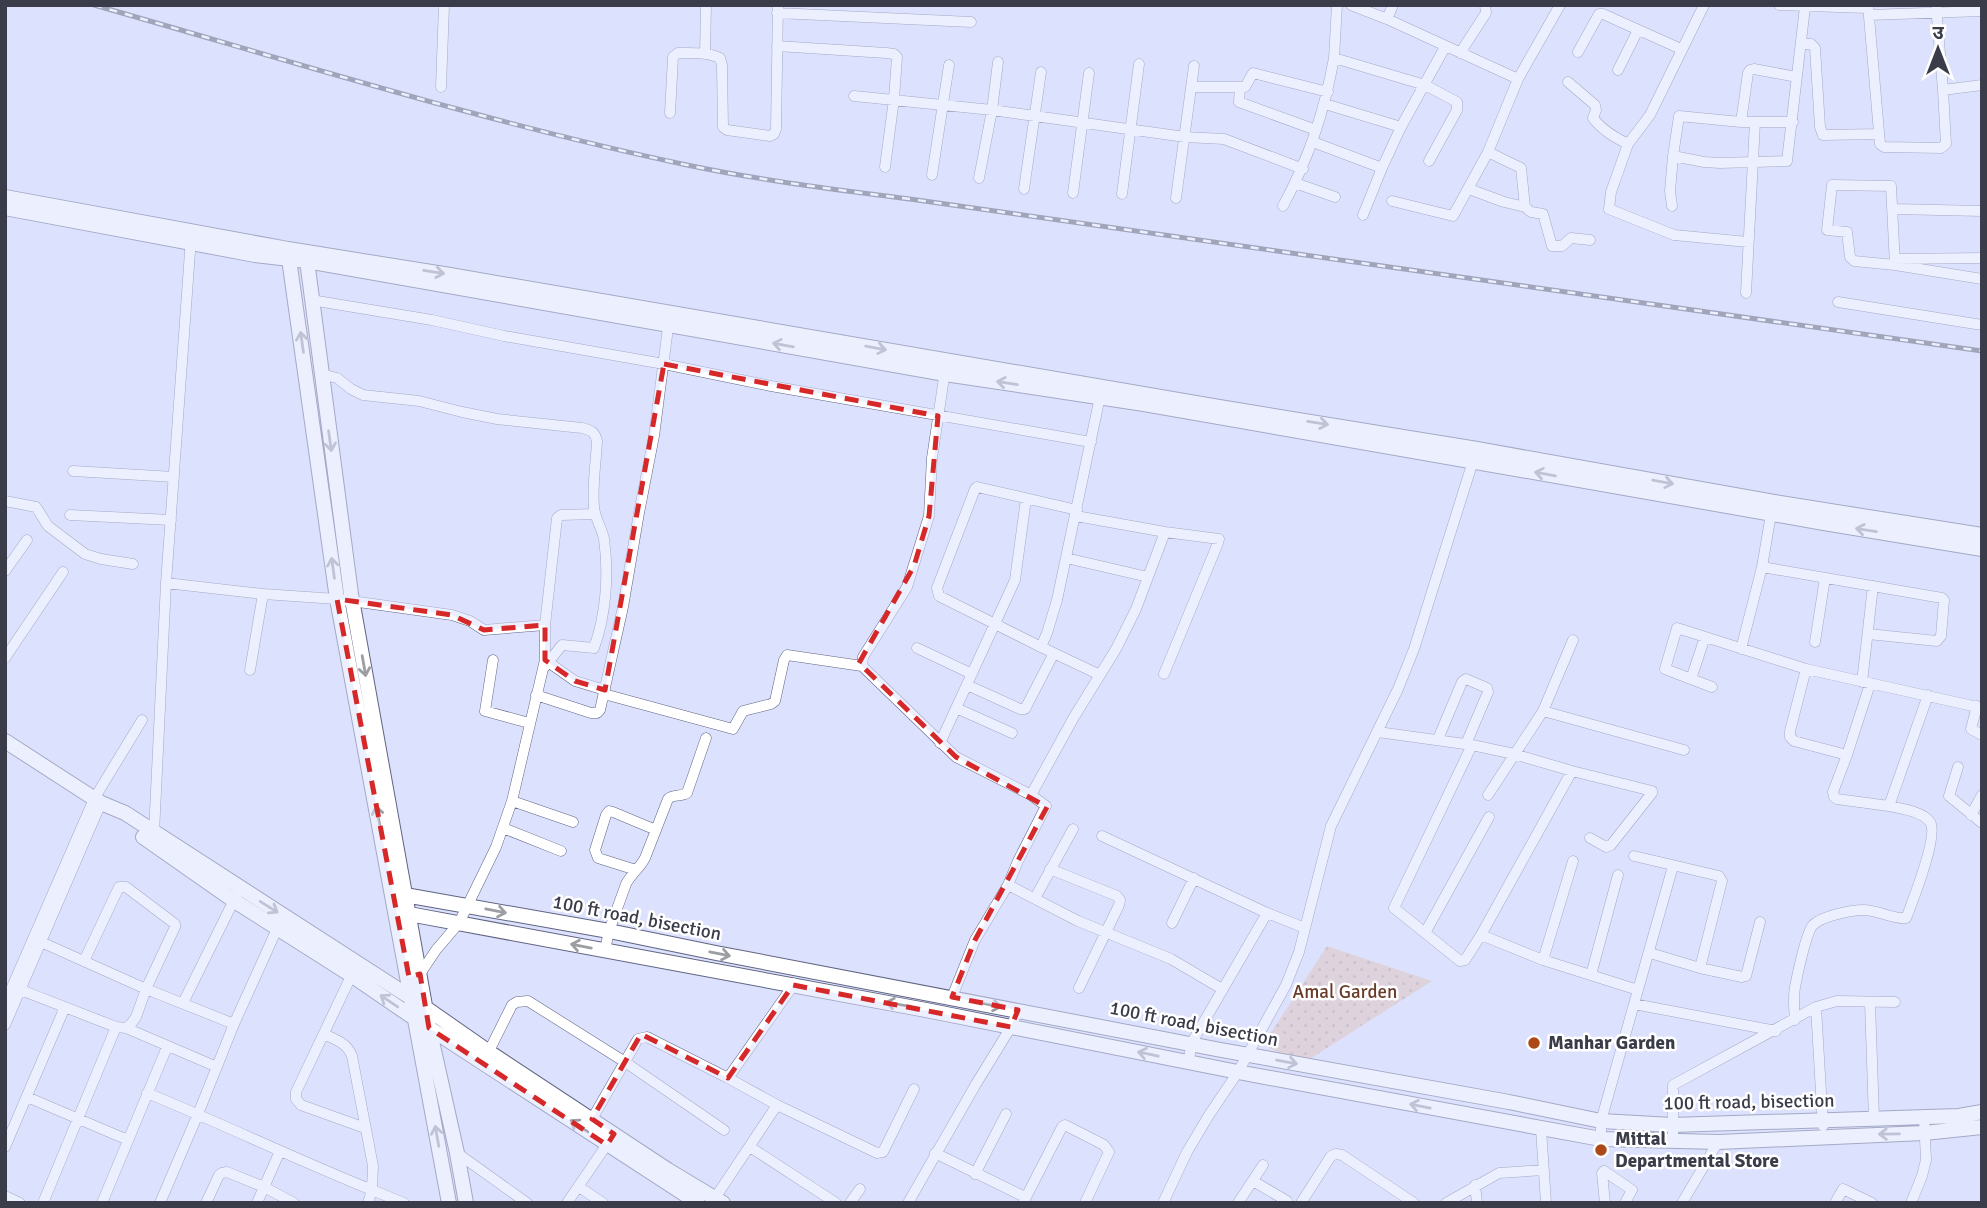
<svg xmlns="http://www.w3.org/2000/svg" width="1987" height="1208" viewBox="0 0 1987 1208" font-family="Signika,'Noto Sans Devanagari',sans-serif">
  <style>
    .park { fill: url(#park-dots) }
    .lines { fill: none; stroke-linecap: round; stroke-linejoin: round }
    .street-casing { stroke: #606483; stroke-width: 11 }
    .secondary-casing { stroke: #606483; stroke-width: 16 }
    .street { stroke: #fff; stroke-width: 10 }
    .secondary { stroke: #fff; stroke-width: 14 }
    .rail-casing { stroke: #585b6b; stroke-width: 5 }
    .rail { stroke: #fff; stroke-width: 2.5; stroke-dasharray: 8; stroke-linecap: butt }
    .oneway { stroke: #9c9ea4 }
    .marked { fill: none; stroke: #d62828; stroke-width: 5; stroke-dasharray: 14 9; stroke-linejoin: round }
    .poi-dot { fill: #ad4918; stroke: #fff; stroke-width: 2.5 }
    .labels { text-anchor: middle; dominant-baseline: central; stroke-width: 5; stroke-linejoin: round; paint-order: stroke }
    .street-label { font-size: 19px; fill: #3a3c4a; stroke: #fff }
    .park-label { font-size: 19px; fill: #693b28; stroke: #fff }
    .poi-label { font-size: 19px; font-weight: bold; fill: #3a3c4a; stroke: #fff; text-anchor: start }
  </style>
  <defs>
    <pattern id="park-dots" width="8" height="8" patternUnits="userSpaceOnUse" patternTransform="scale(1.75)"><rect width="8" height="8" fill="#dfc2b6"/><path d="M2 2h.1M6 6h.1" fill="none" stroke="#b69f96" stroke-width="1.8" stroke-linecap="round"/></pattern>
  </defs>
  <rect width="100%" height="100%" fill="#dce1fd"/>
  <!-- park -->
  <path class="park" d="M1327,946l105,35 -130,83 -39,-19z"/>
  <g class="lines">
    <!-- street casing -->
    <g class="street-casing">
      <path id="street" d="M1351,5l36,14 131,60
        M1704,5l-54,110 -22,29 -17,48 -2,17 65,26 74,7
        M1779,5l89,3
        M1868,5l12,139 4,3 57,1 5,-4 -3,-54 -7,-85
        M777,13l194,9
        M1869,15l113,-4
        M1387,19l6,-14
        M1801,44h10l4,4 5,79 3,8 56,-1
        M777,46l109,7 8,1 3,3 -3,42 -9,68
        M1578,52l21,-38h4l78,35
        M1460,53l26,-40 -1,-8
        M705,54l1,-49
        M1334,58l3,-53
        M1618,70l20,-40
        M1568,82l27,23 1,5 -3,8c9,12 21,19 35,26
        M441,87l3,-82
        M1191,87h54l8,-14 75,19
        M1240,87l-1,15 77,28
        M1943,90l39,-5
        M854,96l138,14 193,27 39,2 79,30
        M1325,104l76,23
        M670,113l3,-56 5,-4c14,0 29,-1 42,5l2,7 1,62 4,3 43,6 4,-2 2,-5 2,-124
        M1741,122l7,-49 2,-3 4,-1 43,8
        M1313,142l69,26
        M1488,152l33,16 4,39 6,5 12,2 9,32h10l9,-8 19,2
        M1673,156l6,-40 62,6h52
        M932,175l17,-110
        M979,178l13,-68 6,-48
        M1295,183l40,14
        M1024,189l17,-117
        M1469,189l35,13 21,5
        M1073,193l16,-120
        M1122,194l17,-130
        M1176,198l18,-132
        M1392,201l61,15 35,-64 30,-73 42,-74
        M1283,206c26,-48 41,-93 51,-148l91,27 32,17v8l-28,51
        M1672,206l-2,-15 3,-35 31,6 16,1 67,-2 18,-154
        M1893,209l89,2
        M1363,215l19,-47 19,-41 44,-80
        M1895,259l87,-1
        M1895,265l-4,-79 -59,-1 -5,45 20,2 3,25 4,4 41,4 87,14
        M1746,293l9,-171
        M311,300l121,20 72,16 160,28 107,22 320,56
        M1838,302l144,23
        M945,371l-13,87 -3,58 -22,71 -44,70 -1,9 94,91 75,38 15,11 -28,55 -10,24 70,36 93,38 51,30
        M321,374l16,4 14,11 12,6 56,6 43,11 35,7 85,9c9,2 13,4 15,13 -1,22 -5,45 -3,66 1,12 8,21 10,32 5,35 2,76 -10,109l-32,-3 -19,24
        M73,471l101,6
        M5,501l31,6 12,19 37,28 16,5 32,5
        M70,515l101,5
        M1076,516l89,16 54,7 -1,4 -54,131
        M1066,558l82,19
        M1762,567l180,31 2,2 -3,36 -4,5 -69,-7
        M5,571l22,-31
        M166,583l97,11 -13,76
        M263,594l74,5 115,16 18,6 14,9 61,-5
        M1705,637l-14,42 21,8
        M1815,642l10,-64
        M1041,647l-102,-51 -2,-8 38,-99 2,-2 100,23
        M917,648l55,26
        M1741,649l21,-82 9,-53
        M5,658l58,-86
        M493,660l-8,51 44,12
        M548,662l27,19 30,9
        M1100,675l-59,-28 6,-14 10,-33 44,-208
        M1691,679l-26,-10 12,-41 129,41
        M1862,682l11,-96
        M1870,684l-23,71 -53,-14 -4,-4v-6l16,-62 176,39
        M967,685l53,24h5l29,-56
        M604,694l129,35 10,-18 28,-7 4,-3 9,-41 3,-5 75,11
        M536,695l55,18h6l3,-3 23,-103 16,-94 15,-77 15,-116
        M1977,706l-6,23 11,6
        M956,708l56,25
        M1543,711l141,39
        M1378,732l94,13 42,9 58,17 80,20v2l-41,52 -5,2 -16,-9
        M1438,739l24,-57 4,-3 21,9 1,4 -22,52
        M940,743l75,-163 11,-81
        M1472,745l-78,163 66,53 5,-1 16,-25 91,-164
        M1847,755l-14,37 1,5 3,2 52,7 39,-111
        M1958,767l-9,29 33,27
        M1031,795l43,-78 42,-68 20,-40 29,-77
        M1488,795l55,-84 30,-71
        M512,801l61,21
        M1971,815l11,-20
        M503,828l58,23
        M154,833l12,-250 25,-345
        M1102,836l165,77 38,15
        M1634,856l85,20 3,5 -22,87 -50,-15
        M1673,866l-39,138 142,27
        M1050,869l67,27 3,4 -1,5 -40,83
        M636,870l-38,-12 -3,-8 11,-35 3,-4 4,1 43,18
        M1035,898l38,-69
        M1172,923l22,-45
        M1425,933l64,-116
        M1481,935l62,25 95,30
        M41,942l105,47 88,35
        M605,950l4,-19 17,-47c5,-10 14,-16 19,-26l23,-59c5,-5 13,-2 19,-6l19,-55
        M1543,960l30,-99
        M1700,968l42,9 4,-1 14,-54
        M353,972l-57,120v7l5,6 64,23
        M417,975l3,-1 16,-24 23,-27 37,-76 16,-46 33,-141v-35l12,-107 4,-3 34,-1
        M1591,975l27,-100
        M21,990l95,37
        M952,997l23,-57 33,-55
        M1870,1002l4,117
        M5,1003l89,-204 48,-79
        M183,1003l57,-115
        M1795,1020c-1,-11 -2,-22 0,-33 2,-11 11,-54 18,-62 9,-9 38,-15 51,-15 14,0 30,10 42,8l1,-2c6,-16 32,-82 23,-94 -8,-11 -29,-13 -41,-16
        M5,1025l96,-222
        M126,1028l91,39
        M487,1055l25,-50 5,-3 11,-1 97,61 99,68
        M1189,1062l2,-18 76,-131
        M728,1078l62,-88 3,-7
        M147,1093c76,31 150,67 225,97l1,-24 -21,-110c-5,-13 -16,-16 -28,-22
        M27,1097l101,43
        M592,1119l46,-80 9,-2 81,41 49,27 100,48 6,-1 31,-63
        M1823,1126l-7,-119 21,-6 58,1
        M1541,1129l5,74
        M1601,1139v-18l33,-117
        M1673,1141v-56l143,-78
        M5,1147l60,-140
        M750,1147l86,56
        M457,1153l70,50
        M935,1153l90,44
        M975,1174l31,-60
        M1253,1181l34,20 -1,2
        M1475,1185l2,18
        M579,1187l24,16
        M5,1196l15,7
        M713,1201l64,-96
        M43,1203l73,-176 10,1 5,-4 5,-7 10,-28 29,-62v-3l-49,-37h-7l-35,74
        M102,1203l65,-156
        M160,1203l38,-89 36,-90 43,-95
        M206,1203l13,-28 3,-2 5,-1 37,15 30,16
        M257,1203l23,-52
        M368,1203l4,-13 32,13
        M567,1203l43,-63
        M850,1203l10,-14
        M908,1203l68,-119 35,-57 7,-17
        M1023,1203l39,-76 3,-2 39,20 5,7 -24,51
        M1163,1203l24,-51 22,-37 29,-43 48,-87 13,-33 32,-126 67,-137 16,-40 60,-191
        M1238,1203l25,-38
        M1301,1203l30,-47 5,-2 6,1 72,48
        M1446,1203l53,-30 45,-3
        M1605,1203l-3,-30 2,-2 28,19 -7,13
        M1682,1203l36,-61
        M1835,1203l8,-14 29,14
        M1911,1203l11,-27 4,-16 -2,-43"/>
    </g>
    <!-- secondary casing -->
    <g class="secondary-casing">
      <path id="secondary" d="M5,197l283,52 162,26 769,132 258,42 297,53 208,33
        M5,208l250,47 52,6 638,113 199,30 680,119 158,26
        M288,252l49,347 112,604
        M306,253l45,341 78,434 28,125 9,50
        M5,741l96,62 24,10 288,186 76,53 179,118 55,33
        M143,837l90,63 118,75 66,45 281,183
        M405,895l204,36 107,22 505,97 288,52 92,19 71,4 287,-9 23,-4
        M409,914l517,96 312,62 363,67 117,3 206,-9 58,-6"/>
    </g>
    <!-- street -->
    <use href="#street" class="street"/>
    <!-- secondary -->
    <use href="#secondary" class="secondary"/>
    <!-- rail casing -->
    <g class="rail-casing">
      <path id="rail" d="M94,5c197,56 393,118 593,160 76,16 153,25 230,35l1065,151"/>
    </g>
    <!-- rail -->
    <use href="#rail" class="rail"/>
  </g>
  <!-- one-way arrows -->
  <defs><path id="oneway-shaft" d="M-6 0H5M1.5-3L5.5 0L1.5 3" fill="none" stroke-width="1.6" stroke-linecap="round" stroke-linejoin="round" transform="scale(1.75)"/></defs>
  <g class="oneway">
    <use href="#oneway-shaft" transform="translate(434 272) rotate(9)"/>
    <use href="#oneway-shaft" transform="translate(302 342) rotate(-98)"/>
    <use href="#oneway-shaft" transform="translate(783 345) rotate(-170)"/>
    <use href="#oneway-shaft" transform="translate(876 348) rotate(10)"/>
    <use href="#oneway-shaft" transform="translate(1007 383) rotate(-171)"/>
    <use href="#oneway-shaft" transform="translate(1318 423) rotate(9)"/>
    <use href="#oneway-shaft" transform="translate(330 441) rotate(82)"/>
    <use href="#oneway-shaft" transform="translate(1545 474) rotate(-170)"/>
    <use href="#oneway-shaft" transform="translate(1663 482) rotate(10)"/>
    <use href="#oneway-shaft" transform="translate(1866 530) rotate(-171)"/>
    <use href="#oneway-shaft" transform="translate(333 568) rotate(-98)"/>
    <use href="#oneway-shaft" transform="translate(364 666) rotate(80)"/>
    <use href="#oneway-shaft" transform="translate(378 816) rotate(-101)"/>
    <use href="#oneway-shaft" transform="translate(269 907) rotate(32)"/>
    <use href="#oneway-shaft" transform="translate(496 911) rotate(11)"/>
    <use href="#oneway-shaft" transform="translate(581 946) rotate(-169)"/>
    <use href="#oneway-shaft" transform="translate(720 954) rotate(11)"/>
    <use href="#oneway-shaft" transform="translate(389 1001) rotate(-146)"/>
    <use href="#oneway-shaft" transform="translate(896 1004) rotate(-170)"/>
    <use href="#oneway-shaft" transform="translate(991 1005) rotate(11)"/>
    <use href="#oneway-shaft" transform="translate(1148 1054) rotate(-168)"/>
    <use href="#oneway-shaft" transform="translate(1287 1062) rotate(10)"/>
    <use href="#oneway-shaft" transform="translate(1420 1106) rotate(-169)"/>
    <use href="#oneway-shaft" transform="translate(579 1126) rotate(-146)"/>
    <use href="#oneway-shaft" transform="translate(1889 1134) rotate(179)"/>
    <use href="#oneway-shaft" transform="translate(437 1136) rotate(-100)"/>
  </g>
  <!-- marked area -->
  <path d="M0 0H1987V1208H0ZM664,364l274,52 -9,100 -15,50 -55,97 97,94 91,50 -72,133 -23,57 66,13 -7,17 -218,-42 -65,93 -87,-44 -49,85 22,15 -7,11 -178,-117 -9,-54 -11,3 -72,-378 115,16 32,15 61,-5v35l30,21 30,9z" fill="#dce1fd" fill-opacity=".55" fill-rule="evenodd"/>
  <path class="marked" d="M664,364l274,52 -9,100 -15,50 -55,97 97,94 91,50 -72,133 -23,57 66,13 -7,17 -218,-42 -65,93 -87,-44 -49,85 22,15 -7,11 -178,-117 -9,-54 -11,3 -72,-378 115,16 32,15 61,-5v35l30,21 30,9z"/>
  <!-- markers -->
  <g class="poi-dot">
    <circle cx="1534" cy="1043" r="7"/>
    <circle cx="1601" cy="1150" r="7"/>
  </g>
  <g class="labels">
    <!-- street labels -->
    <g class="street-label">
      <text transform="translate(637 918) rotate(11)">100 ft road, bisection</text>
      <text transform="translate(1194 1024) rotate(11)">100 ft road, bisection</text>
      <text transform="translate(1749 1102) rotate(-1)">100 ft road, bisection</text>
    </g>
    <!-- park labels -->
    <g class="park-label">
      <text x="1345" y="992">Amal Garden</text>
    </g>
    <!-- poi labels -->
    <g class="poi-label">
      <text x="1548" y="1043">Manhar Garden</text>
      <text x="1615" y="1139">Mittal<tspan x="1615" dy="22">Departmental Store</tspan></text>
    </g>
  </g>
  <!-- border -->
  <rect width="1987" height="1208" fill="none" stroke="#3a3c4a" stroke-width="14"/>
  <!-- north arrow -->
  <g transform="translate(1938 49)" stroke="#ffffff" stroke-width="5" paint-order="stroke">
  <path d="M0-5L12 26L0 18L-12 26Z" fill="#3a3c4a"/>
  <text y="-10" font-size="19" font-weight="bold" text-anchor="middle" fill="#3a3c4a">उ</text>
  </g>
</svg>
